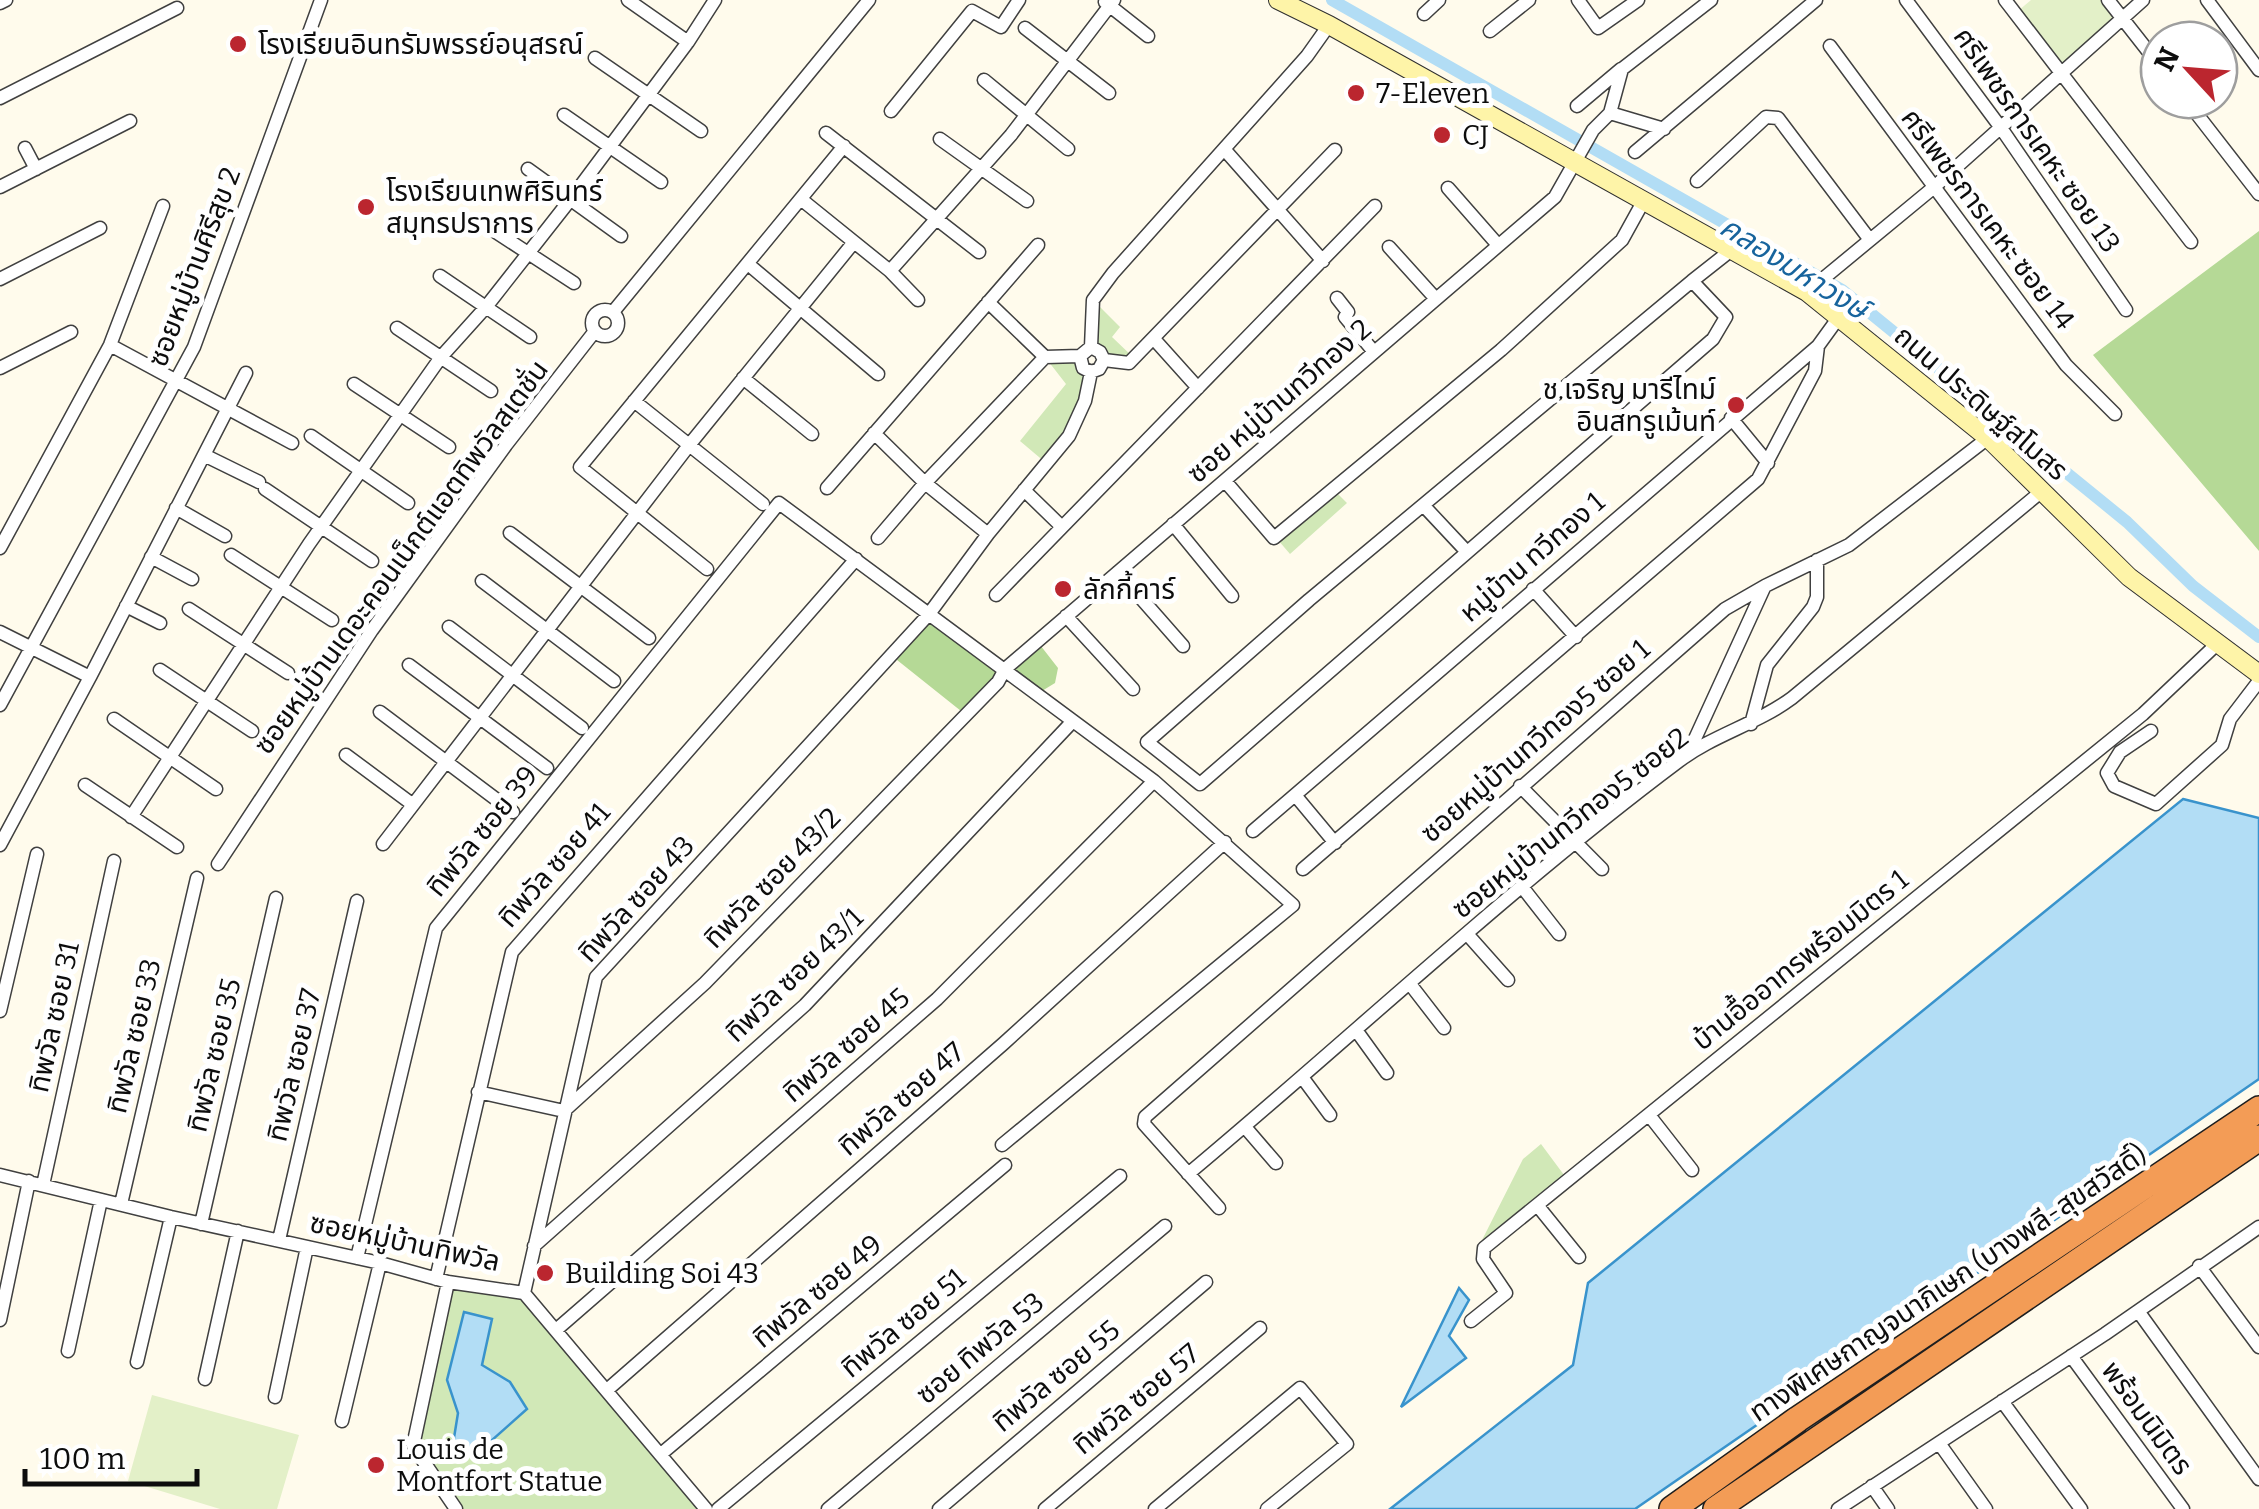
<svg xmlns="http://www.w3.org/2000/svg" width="2259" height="1509" viewBox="0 0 2259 1509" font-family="Bitter,'Noto Sans Thai',serif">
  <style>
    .green { fill: #d1e8b7 }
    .forest { fill: #b5d996 }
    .pitch { fill: #e3f0c8 }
    .water { fill: #b2ddf5; stroke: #3993cc; stroke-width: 2.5 }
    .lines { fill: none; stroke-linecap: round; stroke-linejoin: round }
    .canal { stroke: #b2ddf5; stroke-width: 12 }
    .street-casing { stroke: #404040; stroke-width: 15 }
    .secondary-casing { stroke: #2f2f2f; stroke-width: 20 }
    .highway-casing { stroke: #1e1e1e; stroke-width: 28 }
    .street { stroke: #fff; stroke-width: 12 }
    .secondary { stroke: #fef4a8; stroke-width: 18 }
    .highway { stroke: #f39c56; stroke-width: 25 }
    .poi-dot { fill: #bb262f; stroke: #fff; stroke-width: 4 }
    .labels { text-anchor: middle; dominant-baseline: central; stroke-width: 10; stroke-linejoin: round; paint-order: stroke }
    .poi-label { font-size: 28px; fill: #0d0d0d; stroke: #fff; text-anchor: start }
    .street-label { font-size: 28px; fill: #0d0d0d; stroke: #fff }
    .water-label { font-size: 30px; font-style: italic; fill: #17649d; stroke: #fff }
  </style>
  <rect width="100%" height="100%" fill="#fffbec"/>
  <!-- green -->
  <path class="green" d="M1093,300l27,27 -8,10 22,21 -30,2 -13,-13z
    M1080,356l11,16 -6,29 -39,62 -26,-22 46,-57 -21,-27z
    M1337,493l10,10 -57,51 -12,-14z
    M1541,1144l23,31 -85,71 44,-87z
    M448,1282l76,11 182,216h-243l-50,-63z"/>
  <!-- forest -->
  <path class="forest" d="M2259,231v320l-166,-196z
    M929,614l76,55 32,-28 21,27 -3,15 -18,11 -32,-24 -39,45 -74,-59z"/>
  <!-- pitch -->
  <path class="pitch" d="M2031,0h81l13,17 -62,54 -45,-60z
    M152,1395l147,40 -22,74h-57l-92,-28z"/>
  <!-- water -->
  <path class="water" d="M2183,799l76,19v261l-624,430h-245l183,-144 15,-82z
    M1459,1288l10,12 -20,36 17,22 -65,49z
    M464,1312l28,7 -10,46 28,17 17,27 -54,48 -20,-13 5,-31 -11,-33z"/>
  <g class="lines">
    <!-- canal -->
    <path class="canal" d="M1332,0l510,290 285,232 66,64 66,51"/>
    <!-- street casing -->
    <g class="street-casing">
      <path id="street" d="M628,0l60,42
        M1578,0l20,28 40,-28
        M1906,0l95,128 125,182
        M2005,0l186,242
        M2108,0l51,65
        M2207,0l52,70
        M1105,2l43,34
        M0,3l6,-3
        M1424,14l15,-14
        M1025,28l84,65
        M1490,31l39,-31
        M1830,46l236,319 49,49
        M595,58l106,73
        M984,80l84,69
        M0,98l177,-90
        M2186,100l73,94
        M1577,106l44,-37
        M891,111l81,-100 29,16 18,-27
        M1610,113l54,16
        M564,115l97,67
        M826,133l153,119
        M940,139l87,62
        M25,148l11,21
        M1224,149l99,112
        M1635,152l181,-152
        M528,169l93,67
        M1697,181l69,-64 12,1 92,122
        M0,187l130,-66
        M1448,188l50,57
        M802,200l88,71 28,29
        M482,223l92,60
        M1389,247l47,52
        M748,264l130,110
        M890,271l121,-136 103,-135
        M440,276l90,61
        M0,279l100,-51
        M1692,281l34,36 -13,22 -513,445 -53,-42 162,-142 383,-319 38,-30
        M1807,292l126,-104 210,-188
        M1337,298l11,14 -3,5 29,35
        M988,302l57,55 35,-1 11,-9 9,5 4,8 -5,9 -8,3 -8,-4 -3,-12
        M592 323a13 13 0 1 1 26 0a13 13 0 1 1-26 0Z
        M613,312l256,-312
        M397,328l94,63
        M1154,339l44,49
        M110,345l182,98
        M1091,347l2,-47 20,-27 194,-217 22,-31
        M1104,360l25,3 206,-213
        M0,368l71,-36
        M743,378l69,56
        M354,384l95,63
        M634,401l129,103
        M1731,418l37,45
        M874,433l51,50 63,51
        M311,436l97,67
        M204,455l55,27
        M1225,481l49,57 227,-188 121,-110 21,-38
        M827,488l211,-243
        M265,489l107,72
        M1024,490l38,37
        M1423,505l44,47
        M176,508l49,28
        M1173,524l59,72
        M510,533l139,105
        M878,538l47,-55 120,-126
        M0,548l110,-203 53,-139
        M231,555l101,65
        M151,557l41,22
        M707,569l-127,-102 264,-321
        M1118,572l65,74
        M482,581l132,100
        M1533,589l43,48
        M996,595l379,-389
        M126,606l34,17
        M189,609l99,64
        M1066,616l67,73
        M449,627l133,101
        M0,632l90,45 156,-304
        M409,665l138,103
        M160,670l92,61
        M0,705l194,-358 127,-347
        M380,712l133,100
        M114,719l102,70
        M1751,724l16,-59 46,-58 4,-10v-37
        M2151,731l-31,21 -13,21 7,13 42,18 66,-59 8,-26 29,-38
        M1688,754l76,-166
        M346,755l66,49
        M85,785l92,62
        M1520,786l82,83
        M1295,795l40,48
        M131,817l178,-273 132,-187 45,-50 84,-107 118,-158 27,-42
        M1253,831l565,-485 21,-29
        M383,844l307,-400 164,-202
        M0,845l90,-168
        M218,864l154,-234 134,-185 89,-114
        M1303,869l455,-390 57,-108 3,-25
        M1523,888l36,46
        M1468,935l40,45
        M1410,984l34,44
        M0,1011l37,-157
        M1356,1030l31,43
        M1302,1077l28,38
        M478,1092l86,19 141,-128 293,-301 7,-13 550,-472 38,-67 17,-17 12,-44 89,-69
        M1649,1115l43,55
        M1245,1127l31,36
        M1188,1174c164,-137 320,-285 491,-413 34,-26 78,-37 113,-63l250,-207
        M0,1175l171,42 209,46 68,19 76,11 182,216
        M43,1185l71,-324
        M121,1204l76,-326
        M1537,1205l42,52
        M1219,1208l-75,-84 1,-7 580,-508 40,-23 84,-41 139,-107
        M201,1224l75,-326
        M279,1240l78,-339
        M534,1246l271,-241 268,-284
        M357,1258l79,-330 343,-425 375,278 139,124 -291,240
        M2199,1266l60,81
        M436,1279l76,-327 344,-393
        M448,1282l-35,164 43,63
        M524,1293l72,-316 333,-363 59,-80 81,-98 16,-35 6,-29
        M2138,1311l121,168
        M0,1320l29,-139
        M1471,1321l35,-28 -23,-34 1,-11 659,-534 75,-71
        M556,1330l381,-331 217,-218
        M68,1351l33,-151
        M2071,1356l112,153
        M137,1362l34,-145
        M205,1379l33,-148
        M607,1390l396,-346 222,-202
        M275,1397l32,-150
        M2002,1401l79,108
        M342,1421l38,-158
        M1939,1443l47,66
        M661,1454l344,-289
        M1872,1486l16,23
        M718,1509l402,-333
        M828,1509l337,-283
        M939,1509l267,-227
        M1045,1509l215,-181
        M1155,1509l145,-121 47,56 -80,65
        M1838,1509l267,-175 154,-107"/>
    </g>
    <!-- secondary casing -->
    <g class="secondary-casing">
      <path id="secondary" d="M1278,0l51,25 478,267 181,146 141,139 130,97"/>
    </g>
    <!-- highway casing -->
    <g class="highway-casing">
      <path id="highway" d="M1672,1509l126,-90 461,-310
        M1716,1509l543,-371"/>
    </g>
    <!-- street -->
    <use href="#street" class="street"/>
    <!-- secondary -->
    <use href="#secondary" class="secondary"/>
    <!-- highway -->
    <use href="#highway" class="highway"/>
  </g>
  <!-- markers -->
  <g class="poi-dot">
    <circle cx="238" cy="44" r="10"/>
    <circle cx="1356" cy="93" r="10"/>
    <circle cx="1442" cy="135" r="10"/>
    <circle cx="366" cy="207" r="10"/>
    <circle cx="1736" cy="405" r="10"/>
    <circle cx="1063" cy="589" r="10"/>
    <circle cx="545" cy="1273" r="10"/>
    <circle cx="376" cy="1465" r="10"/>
  </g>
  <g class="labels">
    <!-- poi labels -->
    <g class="poi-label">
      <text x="258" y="44">โรงเรียนอินทรัมพรรย์อนุสรณ์</text>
      <text x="1376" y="93">7-Eleven</text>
      <text x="1462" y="135">CJ</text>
      <text x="386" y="191">โรงเรียนเทพศิรินทร์<tspan x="386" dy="32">สมุทรปราการ</tspan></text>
      <text x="1716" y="389" text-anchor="end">ช.เจริญ มารีไทม์<tspan x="1716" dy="32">อินสทรูเม้นท์</tspan></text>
      <text x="1083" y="589">ลักกี้คาร์</text>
      <text x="565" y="1273">Building Soi 43</text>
      <text x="396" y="1449">Louis de<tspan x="396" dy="32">Montfort Statue</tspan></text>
    </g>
    <!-- street labels -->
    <g class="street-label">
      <text transform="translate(2037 140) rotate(55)">ศรีเพชรการเคหะ ซอย 13</text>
      <text transform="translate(1988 219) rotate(53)">ศรีเพชรการเคหะ ซอย 14</text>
      <text transform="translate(194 267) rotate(-69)">ซอยหมู่บ้านศิรีสุข 2</text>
      <text transform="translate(1279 401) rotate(-41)">ซอย หมู่บ้านทวีทอง 2</text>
      <text transform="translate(1981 403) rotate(41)">ถนน ประดิษฐ์สโมสร</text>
      <text transform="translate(401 557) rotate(-54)">ซอยหมู่บ้านเดอะคอนเน็กต์แอตทิพวัลสเตชั่น</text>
      <text transform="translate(1532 557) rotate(-41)">หมู่บ้าน ทวีทอง 1</text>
      <text transform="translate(1535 741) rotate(-41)">ซอยหมู่บ้านทวีทอง5 ซอย 1</text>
      <text transform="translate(1570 823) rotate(-38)">ซอยหมู่บ้านทวีทอง5 ซอย2</text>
      <text transform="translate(482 831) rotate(-51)">ทิพวัล ซอย 39</text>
      <text transform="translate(554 865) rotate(-49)">ทิพวัล ซอย 41</text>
      <text transform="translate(772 878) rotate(-46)">ทิพวัล ซอย 43/2</text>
      <text transform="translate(636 899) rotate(-48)">ทิพวัล ซอย 43</text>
      <text transform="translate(1800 960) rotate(-39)">บ้านอื้ออาทรพร้อมมิตร 1</text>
      <text transform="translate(794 975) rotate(-44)">ทิพวัล ซอย 43/1</text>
      <text transform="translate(54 1017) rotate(-78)">ทิพวัล ซอย 31</text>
      <text transform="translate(134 1036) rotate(-77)">ทิพวัล ซอย 33</text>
      <text transform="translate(846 1045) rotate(-41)">ทิพวัล ซอย 45</text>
      <text transform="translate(214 1055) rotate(-77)">ทิพวัล ซอย 35</text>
      <text transform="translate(294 1065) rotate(-77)">ทิพวัล ซอย 37</text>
      <text transform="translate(901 1099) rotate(-41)">ทิพวัล ซอย 47</text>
      <text transform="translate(405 1242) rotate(12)">ซอยหมู่บ้านทิพวัล</text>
      <text transform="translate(1948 1283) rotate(-34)">ทางพิเศษกาญจนาภิเษก (บางพลี-สุขสวัสดิ์)</text>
      <text transform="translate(817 1291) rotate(-40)">ทิพวัล ซอย 49</text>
      <text transform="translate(903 1323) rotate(-40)">ทิพวัล ซอย 51</text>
      <text transform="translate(980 1348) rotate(-40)">ซอย ทิพวัล 53</text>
      <text transform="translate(1056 1376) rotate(-40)">ทิพวัล ซอย 55</text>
      <text transform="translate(1136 1399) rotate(-40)">ทิพวัล ซอย 57</text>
      <text transform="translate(2147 1418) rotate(54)">พร้อมนิมิตร</text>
    </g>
    <!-- water labels -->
    <g class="water-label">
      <text transform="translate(1794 268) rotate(32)">คลองมหาวงษ์</text>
    </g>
  </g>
  <!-- north arrow -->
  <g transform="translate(2189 70) rotate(296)"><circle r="48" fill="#ffffff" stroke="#9e9e9e" stroke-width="2.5"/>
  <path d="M0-8L18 38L0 25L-18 38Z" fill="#bb262f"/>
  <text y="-15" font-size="28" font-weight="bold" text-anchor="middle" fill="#0d0d0d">N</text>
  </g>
  <!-- scale -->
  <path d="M25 1469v15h172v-15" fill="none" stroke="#0d0d0d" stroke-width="5"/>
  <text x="40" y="1469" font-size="30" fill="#0d0d0d" stroke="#ffffff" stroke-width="8" paint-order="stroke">100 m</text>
</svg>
